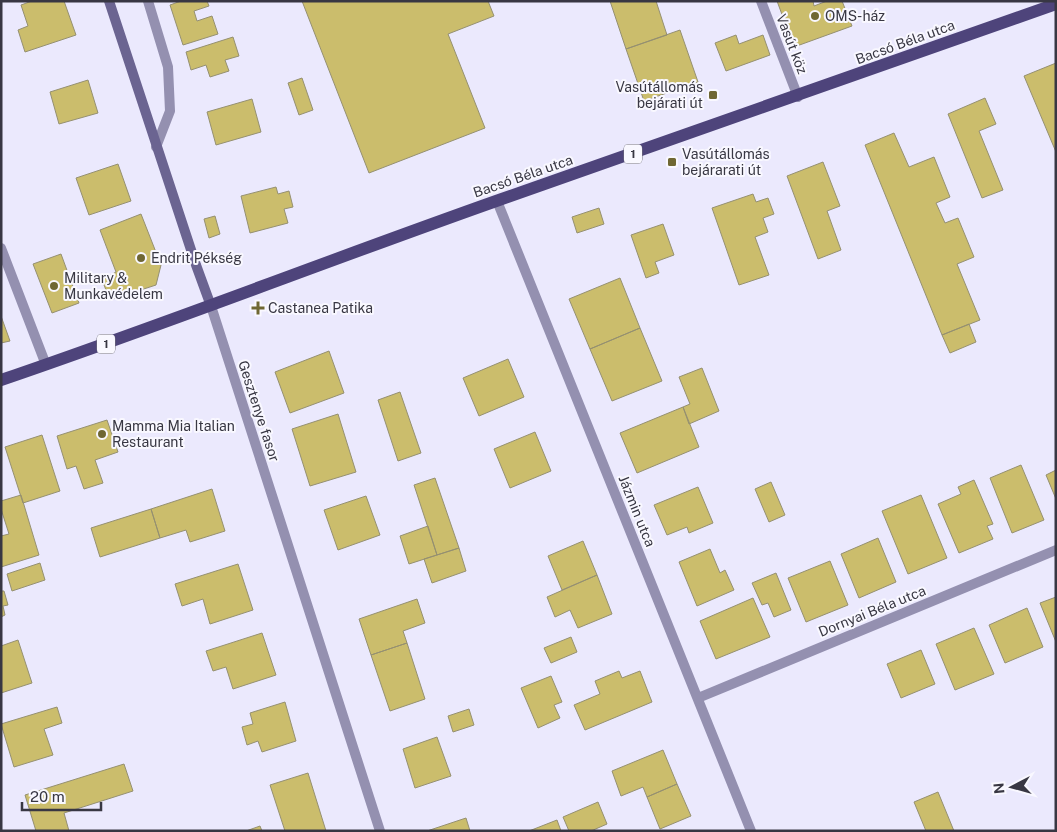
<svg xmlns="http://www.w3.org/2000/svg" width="1057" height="832" viewBox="0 0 1057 832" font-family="'Public Sans',sans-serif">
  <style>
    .building { fill: #cbbd6c; stroke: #959071 }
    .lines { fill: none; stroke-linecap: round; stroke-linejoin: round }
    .lane { stroke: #9490b0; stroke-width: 10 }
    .street { stroke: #9490b0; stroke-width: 10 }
    .secondary { stroke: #6b6491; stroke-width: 10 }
    .primary { stroke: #4e447b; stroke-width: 12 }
    .poi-dot { fill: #6f6733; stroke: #f9f8ff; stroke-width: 2 }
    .labels { text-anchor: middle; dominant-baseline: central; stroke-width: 4; stroke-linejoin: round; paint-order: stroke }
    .shield { fill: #f9f8ff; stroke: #72717b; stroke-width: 1 }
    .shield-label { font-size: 12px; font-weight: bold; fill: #383743 }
    .poi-label { font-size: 14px; fill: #383743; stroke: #f9f8ff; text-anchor: start }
    .street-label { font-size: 14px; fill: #383743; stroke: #f9f8ff }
  </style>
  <rect width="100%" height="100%" fill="#ebe9fd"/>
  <!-- building -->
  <path class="building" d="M32,1h32l12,34 -51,17 -7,-22 10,-4 -7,-21z
    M181,1h26l2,5 -15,5 3,10 15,-5 6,18 -35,11 -13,-40z
    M302,1h186l6,15 -46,18 37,94 -116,45z
    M610,1h46l11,34 -41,14z
    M777,1h36l1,5 13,-5h15l10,25 -58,21z
    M680,30l18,52 -54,19 -18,-52z
    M736,35l3,9 24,-9 7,20 -44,16 -11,-28z
    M233,37l6,19 -14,4 4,11 -19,6 -4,-12 -15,5 -5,-18z
    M1056,63v89l-32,-76z
    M302,78l11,32 -14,5 -11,-32z
    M88,80l10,33 -39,11 -9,-32z
    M985,98l11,26 -17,7 24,59 -21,8 -34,-84z
    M252,99l9,33 -45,13 -9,-33z
    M894,133l15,34 25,-10 16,40 -14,6 9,20 13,-5 16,39 -17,7 23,56 -38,15 -77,-190z
    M823,162l17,44 -13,5 14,39 -23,9 -31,-83z
    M118,164l13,37 -42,14 -13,-37z
    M276,187l2,7 11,-3 4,16 -9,2 4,14 -38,10 -9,-37z
    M753,194l3,8 12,-4 6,16 -11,4 5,14 -13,5 14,38 -30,10 -27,-77z
    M599,208l5,16 -27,9 -5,-16z
    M141,214l20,51 -5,20 -46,15 -8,-20 14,-8 -16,-42z
    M215,216l5,18 -11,4 -5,-19z
    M663,224l11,31 -19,7 4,11 -13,5 -15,-43z
    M61,254l18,49 -27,10 -19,-49z
    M620,278l20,50 -50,21 -21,-50z
    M1,316l9,25 -9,2z
    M969,324l7,18 -26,11 -8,-18z
    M640,328l22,53 -50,20 -22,-52z
    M329,351l15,42 -54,20 -15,-41z
    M508,359l16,38 -45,19 -16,-38z
    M702,368l17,43 -30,13 -6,-17 7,-3 -11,-27z
    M400,392l21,61 -23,8 -20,-61z
    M683,407l16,40 -62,26 -17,-40z
    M338,414l18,58 -46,14 -18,-57z
    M107,420l11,32 -23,8 8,23 -19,6 -8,-23 -9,3 -10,-33z
    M535,432l16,39 -41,17 -16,-39z
    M42,435l18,56 -37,12 -18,-56z
    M1021,465l23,55 -32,13 -22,-55z
    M1056,470v29l-10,-24z
    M435,478l24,70 -22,7 -23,-70z
    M974,480l19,44 -6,2 6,13 -34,14 -21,-49 23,-10 -3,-7z
    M771,482l14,33 -16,7 -14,-33z
    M698,487l15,36 -24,10 -2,-6 -20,8 -13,-30z
    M212,489l13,42 -35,11 -4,-12 -26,8 -9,-29z
    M21,495l18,60 -38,12v-31l8,-2 -8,-25v-8z
    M921,495l26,63 -39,16 -26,-63z
    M366,496l14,39 -42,15 -14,-40z
    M151,509l9,29 -60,19 -9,-29z
    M428,526l9,29 -28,9 -9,-28z
    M878,538l18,44 -37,16 -18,-44z
    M583,541l14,34 -35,15 -14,-34z
    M459,548l7,23 -34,12 -8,-24z
    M710,549l10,24 5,-3 9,20 -37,16 -18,-44z
    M830,561l18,44 -42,17 -18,-44z
    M40,563l5,17 -33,11 -5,-17z
    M238,564l15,46 -43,14 -7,-25 -21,7 -7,-22z
    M776,573l15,37 -17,7 -6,-14 -6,2 -10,-22z
    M597,575l15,39 -34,14 -8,-18 -15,7 -8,-20z
    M1,591h3l4,14 -5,1 2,9 -4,2z
    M1056,597v45l-16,-39z
    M753,598l17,39 -54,22 -16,-38z
    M417,599l8,24 -22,8 4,12 -36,12 -12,-36z
    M1027,608l16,39 -38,16 -16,-38z
    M974,628l20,46 -39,16 -19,-46z
    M262,633l14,42 -43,14 -7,-22 -13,4 -7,-20z
    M571,637l6,15 -26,11 -7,-15z
    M18,640l14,43 -31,10v-47z
    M407,643l18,56 -35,12 -19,-56z
    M921,650l14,34 -34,14 -14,-34z
    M619,671l3,7 18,-7 12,31 -67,28 -11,-25 26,-11 -5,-13z
    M551,676l11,26 -8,3 6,13 -22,10 -17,-40z
    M285,702l11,39 -34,11 -4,-11 -11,4 -5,-18 11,-3 -3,-11z
    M57,707l5,16 -18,6 9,26 -39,12 -13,-43z
    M469,709l5,16 -21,7 -5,-16z
    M437,737l14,39 -36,12 -12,-39z
    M663,750l14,34 -30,13 -4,-10 -22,9 -9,-25z
    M124,764l9,27 -69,22 5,18h-33l-11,-36z
    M308,773l18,58h-41l-15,-46z
    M677,784l14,32 -31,13 -13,-32z
    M938,792l16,39h-28l-12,-29z
    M598,802l9,22 -16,7h-22l-6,-14z
    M466,818l4,13h-43z
    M557,820l4,11h-32z
    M260,826l2,5h-16z"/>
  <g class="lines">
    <!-- lane -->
    <path class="lane" d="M1,248l45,117"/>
    <!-- street -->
    <path class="street" d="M148,1l20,66 2,44 -14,36
      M761,1l37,96
      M497,201l254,630
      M211,306l169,525
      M698,698l358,-148"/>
    <!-- secondary -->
    <path class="secondary" d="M109,1l87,264 15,41"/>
    <!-- primary -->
    <path class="primary" d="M1,380c167,-57 331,-121 498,-180 185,-65 371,-129 557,-196"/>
  </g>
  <!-- markers -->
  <g class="poi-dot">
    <circle cx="815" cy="16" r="5"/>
    <rect x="708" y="90" width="10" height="10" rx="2.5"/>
    <rect x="667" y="157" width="10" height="10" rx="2.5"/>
    <circle cx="141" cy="258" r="5"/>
    <circle cx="54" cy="286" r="5"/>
    <path d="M255.5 300.5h5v5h5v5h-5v5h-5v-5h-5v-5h5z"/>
    <circle cx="102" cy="434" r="5"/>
  </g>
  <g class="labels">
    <!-- shield labels -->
    <g class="shield">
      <rect x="624" y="144.5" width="18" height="19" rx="4"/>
      <rect x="97" y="334.5" width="18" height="19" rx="4"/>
    </g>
    <g class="shield-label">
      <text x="633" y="154">1</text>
      <text x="106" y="344">1</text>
    </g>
    <!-- poi labels -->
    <g class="poi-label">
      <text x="825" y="16">OMS-ház</text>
      <text x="703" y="87" text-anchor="end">Vasútállomás<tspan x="703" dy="16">bejárati út</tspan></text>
      <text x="682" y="154">Vasútállomás<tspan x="682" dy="16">bejárarati út</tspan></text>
      <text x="151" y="258">Endrit Pékség</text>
      <text x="64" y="278">Military &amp;<tspan x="64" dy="16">Munkavédelem</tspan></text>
      <text x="268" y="308">Castanea Patika</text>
      <text x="112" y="426">Mamma Mia Italian<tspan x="112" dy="16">Restaurant</tspan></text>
    </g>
    <!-- street labels -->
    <g class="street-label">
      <text transform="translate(905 42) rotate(-20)">Bacsó Béla utca</text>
      <text transform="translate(792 44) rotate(69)">Vasút köz</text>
      <text transform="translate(523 176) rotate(-19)">Bacsó Béla utca</text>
      <text transform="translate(259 411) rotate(72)">Gesztenye fasor</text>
      <text transform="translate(637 511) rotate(68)">Jázmin utca</text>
      <text transform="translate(872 611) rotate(-22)">Dornyai Béla utca</text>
    </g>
  </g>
  <!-- border -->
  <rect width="1057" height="832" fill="none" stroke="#383743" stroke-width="5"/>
  <!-- north arrow -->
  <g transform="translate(1012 787) rotate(264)" stroke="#f9f8ff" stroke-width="4" paint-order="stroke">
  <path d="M0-4L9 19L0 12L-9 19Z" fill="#383743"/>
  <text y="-8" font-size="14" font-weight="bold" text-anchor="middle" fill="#383743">N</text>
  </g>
  <!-- scale -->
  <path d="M22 802v8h79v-8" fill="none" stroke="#383743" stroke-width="2.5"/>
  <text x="30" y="802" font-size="15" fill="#383743" stroke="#f9f8ff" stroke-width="4" paint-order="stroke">20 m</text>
</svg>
